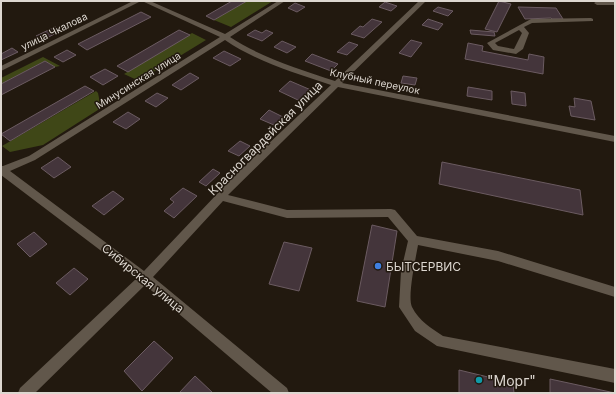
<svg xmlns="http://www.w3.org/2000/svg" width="616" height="394" viewBox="0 0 616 394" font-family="Inter,sans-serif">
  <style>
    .green { fill: #3f4717 }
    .building { fill: #44353b; stroke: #6b5b61 }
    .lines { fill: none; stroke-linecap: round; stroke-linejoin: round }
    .minor { fill: #61574b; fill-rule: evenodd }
    .shop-dot { fill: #3f7fe0; stroke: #22190f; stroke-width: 1.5 }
    .culture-dot { fill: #0f9aa8; stroke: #22190f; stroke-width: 1.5 }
    .labels { text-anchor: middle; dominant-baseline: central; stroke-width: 3; stroke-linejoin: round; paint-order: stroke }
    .far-street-label { font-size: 10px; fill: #ddd7d0; stroke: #22190f }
    .street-label { font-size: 12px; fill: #ddd7d0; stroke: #22190f }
    .poi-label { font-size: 12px; fill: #ddd7d0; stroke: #22190f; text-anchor: start }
    .near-poi-label { font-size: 14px; fill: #ddd7d0; stroke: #22190f; text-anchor: start }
  </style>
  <rect width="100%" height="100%" fill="#22190f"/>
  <!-- green -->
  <path class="green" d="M247,1h26l-42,26 -17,-7z
    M192,33l14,7 -67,41 -15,-7z
    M43,57l17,9 -5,1 -10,-6 -44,23v-6z
    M96,91l2,2 3,15 -58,37 -33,7 -8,-6z"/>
  <!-- building -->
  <path class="building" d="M232,1h15l-33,19 -8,-4z
    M499,1l12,3 -14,28 -12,-3z
    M385,2l12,4 -6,5 -12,-4z
    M295,3l10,4 -8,5 -9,-4z
    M438,7l15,4 -5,5 -15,-5z
    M518,7l38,1 7,11h-11l-1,-1 -26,1z
    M141,12l10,5 -64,33 -9,-6z
    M372,19l10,3 -18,16 -13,-4 9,-8 3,1z
    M428,19l15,5 -5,6 -16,-5z
    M55,27l7,3 -19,10 -7,-4z
    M179,30l11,5 -62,37 -11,-6z
    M255,30l7,3 4,-3 7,3 -11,8 -15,-6z
    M470,30l24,2 1,4 -24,-2z
    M411,40l11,3 -11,14 -12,-4z
    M282,41l14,6 -9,6 -13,-6z
    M349,42l9,3 -11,10 -10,-3z
    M468,43l15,3 -1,5 46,9 1,-6 15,3 -1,17 -78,-15z
    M12,48l6,4 -17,8v-6z
    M67,50l9,5 -13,7 -9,-5z
    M224,51l17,8 -11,7 -17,-8z
    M312,54l26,10 -7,7 -26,-10z
    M45,61l10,6 -54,28v-11z
    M105,69l13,7 -15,9 -13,-8z
    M190,73l9,5 -18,12 -9,-5z
    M403,76l14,2 -2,7 -14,-2z
    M290,81l21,9 -11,11 -21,-10z
    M85,86l9,5 -84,50 -9,-7z
    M468,87l24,4v9l-25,-4z
    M511,91l14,2 1,13 -14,-2z
    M157,93l11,5 -12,9 -11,-6z
    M574,98l17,3 4,19 -24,-4 -2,-10 6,1z
    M269,110l14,7 -9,8 -14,-6z
    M128,112l12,7 -14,10 -13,-7z
    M240,141l10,5 -11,10 -11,-5z
    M58,157l13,10 -17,11 -13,-10z
    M442,162l138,28 3,25 -144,-31z
    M213,169l7,4 -14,13 -7,-4z
    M183,188l14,8 -23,22 -10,-7 10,-9 -4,-3z
    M113,191l11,8 -20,16 -12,-9z
    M372,225l25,6 -12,76 -28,-6z
    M34,232l13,12 -17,13 -13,-13z
    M284,242l28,6 -13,43 -30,-7z
    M74,268l14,11 -18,16 -14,-12z
    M154,341l19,17 -31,33 -18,-20z
    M459,370l54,13 1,10h-55z
    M195,376l18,17h-34z
    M550,379l65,14h-65z"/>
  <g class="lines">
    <!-- minor -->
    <path class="minor" d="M133,1h8l-140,70v-5z
      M142,1h8l75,33 53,-33h7l-55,36c32,21 69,32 105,44l84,-80h7l-84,82 273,53v6l-277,-55 -110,108 59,15 104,-1 4,1 22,26 81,15 117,36v10l-117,-36 -80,-16c-2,12 -11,52 -6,62 7,14 19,21 31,29l172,33v14l-178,-37 -22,-15 -16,-24 2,-36 7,-30 -20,-24 -101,1 -64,-17 -70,76 134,111 2,5h-17l-127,-108 -110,108h-17l2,-5 117,-110 -136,-103v-9h2l26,-10 191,-119zM225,40c32,22 70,33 106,45l-96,90 -91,96 -134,-100 25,-11z
      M615,1v4h-18l-3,-2 3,-2z
      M591,18l2,1v2l-61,2 -8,4 5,6 -6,16 -7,5 -23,-4 -6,-7 44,-24zM519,30l3,3 -8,16 -16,-3 -3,-3z"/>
  </g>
  <!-- markers -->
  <circle class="shop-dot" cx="378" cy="266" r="4"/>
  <circle class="culture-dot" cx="479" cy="380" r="4"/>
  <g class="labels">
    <!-- far-street labels -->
    <g class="far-street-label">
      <text transform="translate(54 31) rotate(-26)">улица Чкалова</text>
      <text transform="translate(138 80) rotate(-32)">Минусинская улица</text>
      <text transform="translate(375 81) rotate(12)">Клубный переулок</text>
    </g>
    <!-- street labels -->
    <g class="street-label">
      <text transform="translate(265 138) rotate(-45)">Красногвардейская улица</text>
      <text transform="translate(143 278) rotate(39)">Сибирская улица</text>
    </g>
    <!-- poi labels -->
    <g class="poi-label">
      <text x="386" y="266">БЫТСЕРВИС</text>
    </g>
    <!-- near-poi labels -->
    <g class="near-poi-label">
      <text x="487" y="380">"Морг"</text>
    </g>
  </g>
  <!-- border -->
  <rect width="616" height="394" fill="none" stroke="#ddd7d0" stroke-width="4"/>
</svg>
